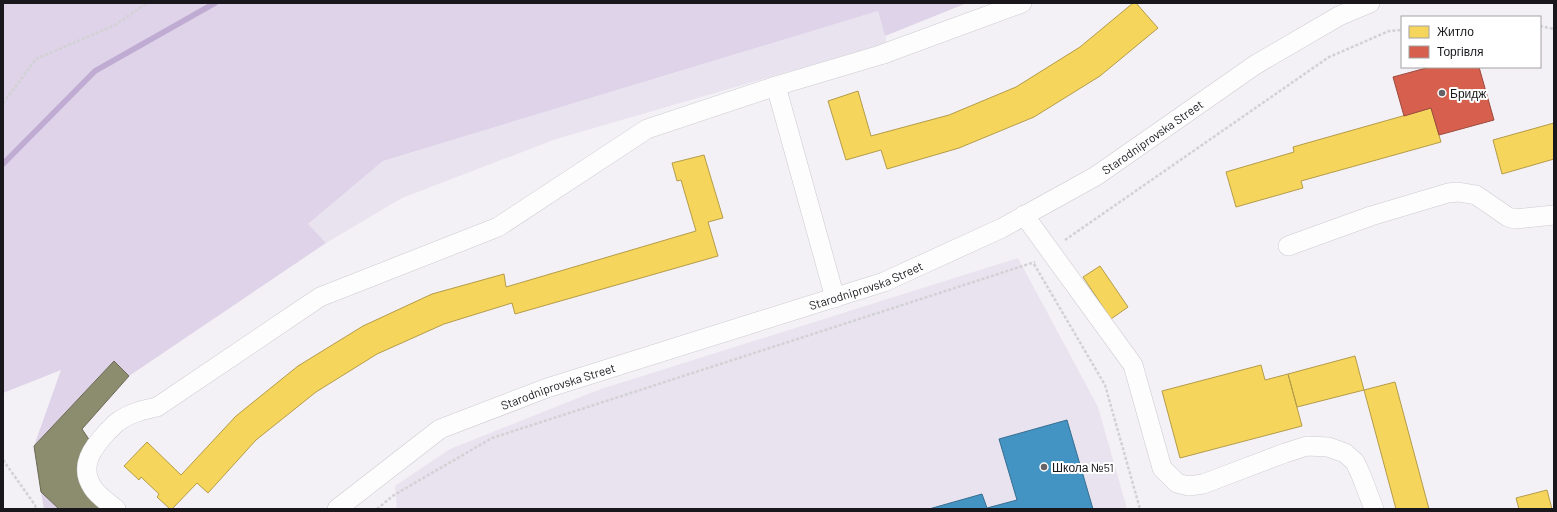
<svg xmlns="http://www.w3.org/2000/svg" width="1557" height="512" viewBox="0 0 1557 512" font-family="Barlow,sans-serif">
  <style>
    .built { fill: #e9e3f0 }
    .green { fill: #ded3e8 }
    .homes { fill: #f6d55c; stroke: #b49c48 }
    .shops { fill: #d6604d; stroke: #9d4a3e }
    .schools { fill: #4393c3; stroke: #366e91 }
    .industry { fill: #8c8c6e; stroke: #6a6955 }
    .lines { fill: none; stroke-linecap: round; stroke-linejoin: round }
    .stream { stroke: #c0abd3; stroke-width: 5.5 }
    .minor-casing { stroke: #cdcbcf; stroke-width: 20 }
    .path { stroke: #d2d1d3; stroke-width: 2.5; stroke-dasharray: 3 2; stroke-linecap: butt }
    .minor { stroke: #fdfdfe; stroke-width: 19 }
    .poi-dot { fill: #656368; stroke: #fff; stroke-width: 1.5 }
    .labels { text-anchor: middle; dominant-baseline: central; stroke-width: 4; stroke-linejoin: round; paint-order: stroke }
    .poi-label { font-size: 12px; fill: #19171b; stroke: #fff; text-anchor: start }
    .street-label { font-size: 12px; fill: #19171b; stroke: #fff }
  </style>
  <rect width="100%" height="100%" fill="#f3f0f6"/>
  <!-- built -->
  <path class="built" d="M878,11l9,32 -331,96 -154,59 -76,45 -19,-18 76,-64z
    M1018,258l80,149 29,102h-730l-2,-23 55,-37 148,-59z"/>
  <!-- green -->
  <path class="green" d="M3,3h964l-82,33 -7,-25 -495,150 -75,63 18,19 -197,133 -15,-15 -80,85 27,-76 -58,23z
    M41,492l18,17h-15z"/>
  <!-- homes -->
  <path class="homes" d="M1133,3h3l22,25 -58,48 -66,41 -75,31 -72,21 -6,-19 -35,10 -18,-59 30,-10 13,45 78,-21 67,-28 64,-40z
    M1431,108l10,34 -140,39 2,7 -67,19 -10,-35 68,-20 -1,-5z
    M1554,123v36l-52,15 -9,-34z
    M704,155l19,63 -15,4 10,34 -203,58 -3,-11 -68,21 -67,30 -61,38 -60,48 -48,53 -11,-10 -25,26h-2l-13,-12 2,-3 -18,-17 -2,3 -15,-14 23,-24 34,33 55,-59 62,-50 65,-40 69,-32 72,-20 2,13 190,-56 -15,-51 -4,1 -5,-18z
    M1100,266l28,41 -17,12 -28,-42z
    M1355,356l9,34 -67,17 -9,-33z
    M1261,365l4,15 23,-6 14,52 -122,32 -18,-67z
    M1395,382l34,127h-33l-32,-119z
    M1547,490l5,19h-33l-3,-11z"/>
  <!-- shops -->
  <path class="shops" d="M1430,67h49l15,53 -55,15 -8,-27 -27,8 -11,-39z"/>
  <!-- schools -->
  <path class="schools" d="M1067,420l26,89h-164l53,-15 5,14 30,-8 -18,-61z"/>
  <!-- industry -->
  <path class="industry" d="M114,361l15,15 -47,53 8,12 -9,23 28,45h-50l-18,-17 -7,-46z"/>
  <g class="lines">
    <!-- stream -->
    <path class="stream" d="M3,164l92,-93 120,-68"/>
    <!-- minor casing -->
    <g class="minor-casing">
      <g id="minor">
        <path d="M883,54l139,-51"/>
        <path d="M1024,215l109,150 29,103 15,15 12,3 14,-2 82,-31 22,-7 21,1 17,6 10,9 6,13 13,34"/>
        <path d="M1288,246l83,-30 77,-23 10,-1 18,3 32,22 7,2 39,-4"/>
        <path d="M835,298l-59,-212 111,-33"/>
        <path d="M116,509c-7,-6 -18,-13 -23,-21 -15,-22 0,-41 15,-57 4,-3 7,-8 11,-10 11,-8 25,-11 38,-14l163,-110 178,-70 149,-98 129,-43"/>
        <path id="s1" d="M337,509l103,-80 107,-41 337,-106 118,-54 94,-52 159,-111 84,-49 31,-13"/>
      </g>
    </g>
    <!-- path -->
    <path class="path" d="M1540,26l14,3
      M3,103l33,-44 79,-34 32,-22
      M1065,240l264,-183 60,-26 13,-1
      M1034,264l71,121 35,124
      M3,460l32,45 1,4
      M377,509l17,-14 98,-57 543,-176"/>
    <!-- minor -->
    <use href="#minor" class="minor"/>
  </g>
  <!-- markers -->
  <g class="poi-dot">
    <circle cx="1442" cy="93" r="4"/>
    <circle cx="1044" cy="467" r="4"/>
  </g>
  <g class="labels">
    <!-- poi labels -->
    <g class="poi-label">
      <text x="1450" y="93">Бридж</text>
      <text x="1052" y="467">Школа №51</text>
    </g>
    <!-- street labels -->
    <g class="street-label">
      <text stroke="none"><textPath href="#s1" startOffset="904">Starodniprovska Street</textPath></text>
      <text stroke="none"><textPath href="#s1" startOffset="580">Starodniprovska Street</textPath></text>
      <text stroke="none"><textPath href="#s1" startOffset="256">Starodniprovska Street</textPath></text>
    </g>
  </g>
  <!-- border -->
  <rect width="1557" height="512" fill="none" stroke="#19171b" stroke-width="8"/>
  <!-- legend -->
  <rect x="1401" y="16" width="140" height="52" fill="#ffffff" stroke="#a3a2a4"/>
  <rect x="1409" y="26" width="20" height="12" fill="#f6d55c" stroke="#a3a2a4"/>
  <text x="1437" y="36" font-size="12" fill="#19171b">Житло</text>
  <rect x="1409" y="46" width="20" height="12" fill="#d6604d" stroke="#a3a2a4"/>
  <text x="1437" y="56" font-size="12" fill="#19171b">Торгівля</text>
</svg>
